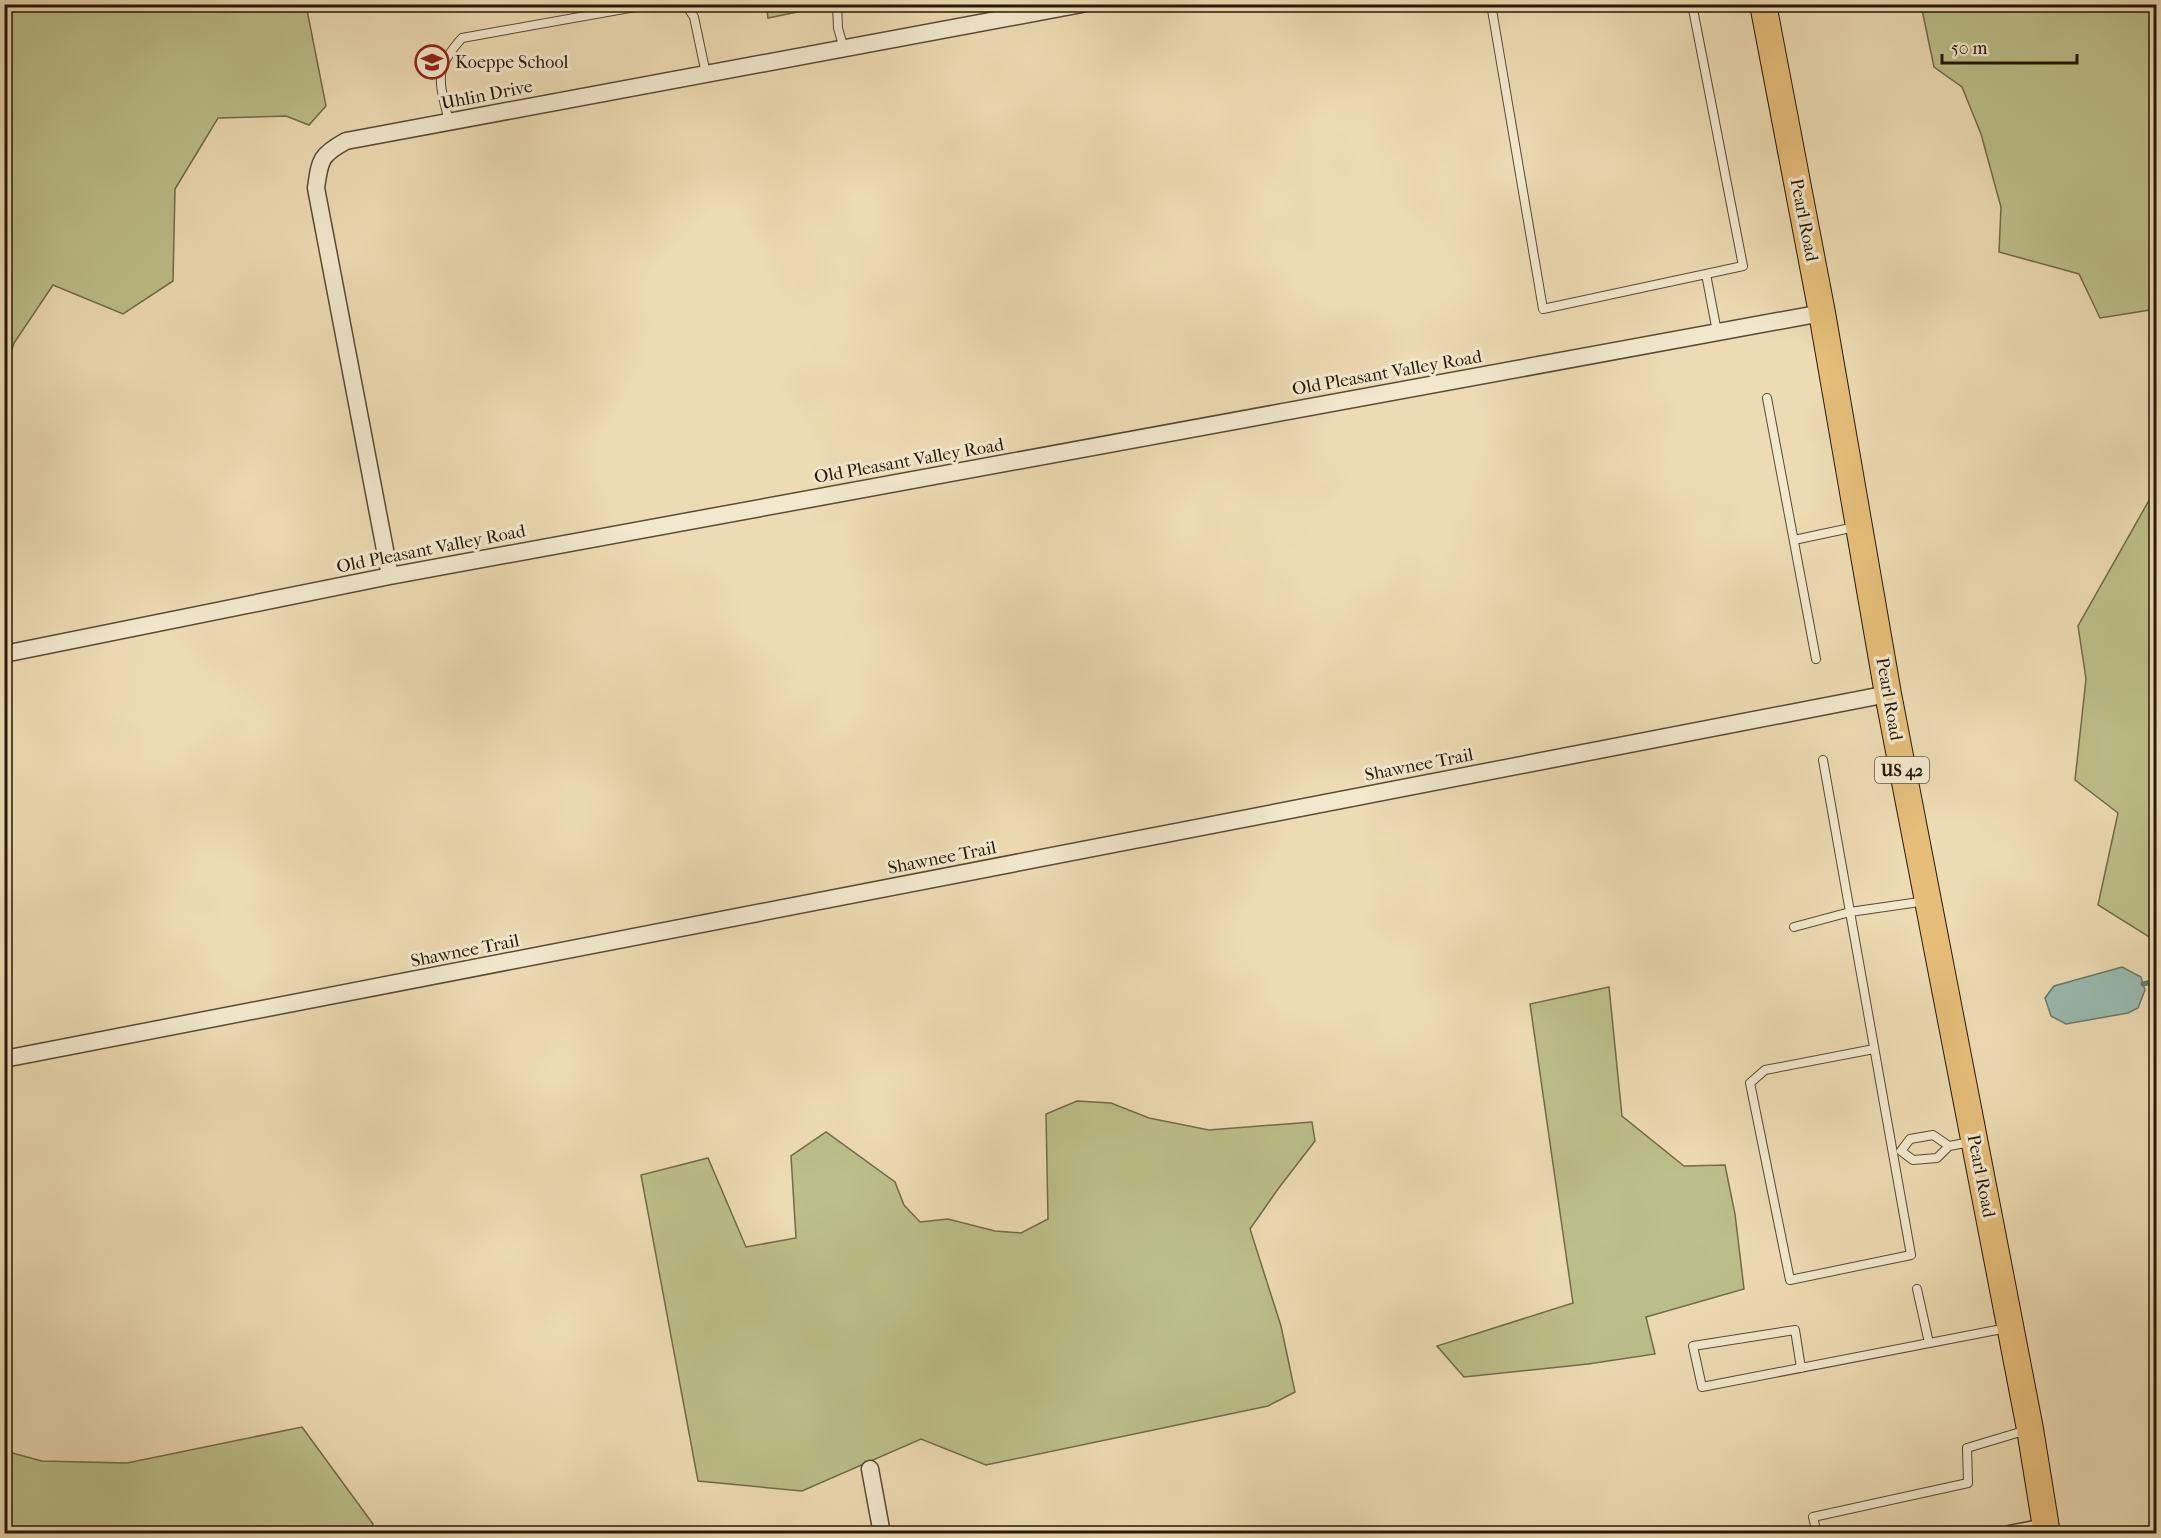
<svg xmlns="http://www.w3.org/2000/svg" width="2161" height="1538" viewBox="0 0 2161 1538" font-family="'IM FELL French Canon',serif">
  <style>
    .green { fill: #bcbf8a; stroke: #716c49; stroke-width: 1.5 }
    .water { fill: #99bbb1; stroke: #6b7a6d; stroke-width: 1.5 }
    .lines { fill: none; stroke-linecap: round; stroke-linejoin: round }
    .stream { stroke: #6b7a6d; stroke-width: 5 }
    .service-casing { stroke: #584a33; stroke-width: 10 }
    .minor-casing { stroke: #584a33; stroke-width: 19 }
    .primary-casing { stroke: #261908; stroke-width: 28 }
    .service { stroke: #f3e8ce; stroke-width: 8 }
    .minor { stroke: #f3e8ce; stroke-width: 16 }
    .primary { stroke: #e6be7a; stroke-width: 26 }
    .labels { text-anchor: middle; dominant-baseline: central; stroke-width: 6; stroke-linejoin: round; paint-order: stroke }
    .shield { fill: #f3e8ce; stroke: #645743; stroke-width: 1.5 }
    .shield-label { font-size: 16px; font-weight: bold; fill: #261908 }
    .poi-label { font-size: 18px; fill: #261908; stroke: #f3e8ce; text-anchor: start }
    .street-label { font-size: 18px; fill: #261908; stroke: #f3e8ce }
  </style>
  <rect width="100%" height="100%" fill="#eddbb3"/>
  <filter id="stains"><feTurbulence type="fractalNoise" baseFrequency=".00333" numOctaves="4"/><feColorMatrix values="0 0 0 0 .2 0 0 0 0 .09 0 0 0 0 .02 0 0 0 .5 -.17"/></filter>
  <radialGradient id="worn" r=".72"><stop offset=".6" stop-color="#630" stop-opacity="0"/><stop offset="1" stop-color="#630" stop-opacity=".3"/></radialGradient>
  <!-- green -->
  <path class="green" d="M5,4l301,1 20,101 -17,19 -23,-9 -68,2 -43,71 -2,92 -50,33 -70,-29 -39,58 -9,28z
    M766,4h66v1l-64,13z
    M1921,5h235v304l-56,9 -21,-44 -80,-22 2,-45 -20,-73 -19,-47 -28,-20z
    M2156,488v451l-2,1 -56,-35 20,-92 -43,-33 11,-101 -8,-53z
    M1609,987l13,129 62,50 41,-1 10,49 9,75 -98,28 9,37 -67,10 -124,13 -27,-31 136,-43 -43,-299z
    M1077,1101l34,2 38,15 60,12 103,-8 3,19 -37,48 -28,40 31,97 14,66 -27,14 -282,59 -65,-26 -119,52 -104,-10 -57,-306 67,-17 38,89 50,-9 -5,-82 35,-24 69,50 9,23 16,17 28,-3 47,12 26,2 27,-14 -2,-105z
    M302,1427l71,97 -2,9h-366v-82l37,10 85,2z"/>
  <!-- water -->
  <path class="water" d="M2122,967l19,10 4,13 -7,18 -10,5 -62,11 -15,-8 -6,-18 9,-12z"/>
  <g class="lines">
    <!-- stream -->
    <path class="stream" d="M2143,984l13,-3"/>
    <!-- service casing -->
    <g class="service-casing">
      <path id="service" d="M683,4l3,1 8,12 12,57
        M837,4l1,24 6,21
        M1491,4l52,305 163,-35 11,58
        M1692,4l51,262 -37,8
        M449,122c-9,-40 -17,-51 13,-84l190,-34
        M1767,398l49,261
        M1794,540l61,-13
        M1823,760l88,495 -121,25 -40,-197 15,-13 109,-21
        M1794,927l56,-15 76,-11
        M1949,1146l-16,-11 -23,4 -9,12 12,9 24,-2 12,-12 22,-4
        M1917,1289l12,54
        M1801,1368l-6,-38 -102,16 9,41 305,-59
        M1817,1534l-4,-17 155,-34 -1,-35 60,-18"/>
    </g>
    <!-- minor casing -->
    <g class="minor-casing">
      <path id="minor" d="M390,576l-74,-388c4,-28 4,-33 30,-47l736,-137
        M4,654l386,-78 1432,-263
        M4,1059l1884,-365
        M870,1469l12,65
        M2009,1534l37,-7"/>
    </g>
    <!-- primary casing -->
    <g class="primary-casing">
      <path id="primary" d="M1763,4l59,309 66,381 142,735 17,105"/>
    </g>
    <!-- service -->
    <use href="#service" class="service"/>
    <!-- minor -->
    <use href="#minor" class="minor"/>
    <!-- primary -->
    <use href="#primary" class="primary"/>
  </g>
  <!-- icons -->
  <defs>
    <g id="school-ring" transform="scale(1.725)"><circle r="9.5" fill="#f3e8ce" stroke="#8f2418" stroke-width="1.5"/><path d="M0-5L7-2L0 1L-7-2ZM-4 1L0 2.5L4 1V4Q0 6-4 4Z" fill="#8f2418"/></g>
  </defs>
  <g fill-rule="evenodd">
    <use href="#school-ring" x="432" y="62"/>
  </g>
  <g class="labels">
    <!-- shield labels -->
    <rect class="shield" x="1875" y="757" width="54" height="26" rx="4.5"/>
    <g class="shield-label">
      <text x="1902" y="770">US 42</text>
    </g>
    <!-- poi labels -->
    <g class="poi-label">
      <text x="455" y="62">Koeppe School</text>
    </g>
    <!-- street labels -->
    <g class="street-label">
      <text transform="translate(487 95) rotate(-11)">Uhlin Drive</text>
      <text transform="translate(1804 220) rotate(79)">Pearl Road</text>
      <text transform="translate(1387 373) rotate(-10)">Old Pleasant Valley Road</text>
      <text transform="translate(909 461) rotate(-10)">Old Pleasant Valley Road</text>
      <text transform="translate(431 549) rotate(-11)">Old Pleasant Valley Road</text>
      <text transform="translate(1889 699) rotate(80)">Pearl Road</text>
      <text transform="translate(1419 765) rotate(-11)">Shawnee Trail</text>
      <text transform="translate(942 858) rotate(-11)">Shawnee Trail</text>
      <text transform="translate(465 951) rotate(-11)">Shawnee Trail</text>
      <text transform="translate(1981 1176) rotate(79)">Pearl Road</text>
    </g>
  </g>
  <!-- margin -->
  <rect width="2161" height="1538" fill="none" stroke="#eddbb3" stroke-width="24"/>
  <rect x="6" y="6" width="2149" height="1526" fill="none" stroke="#261908" stroke-width="3"/>
  <rect x="12" y="12" width="2137" height="1514" fill="none" stroke="#261908" stroke-width="1.5"/>
  <!-- scale -->
  <path d="M1942 54v9h135v-9" fill="none" stroke="#261908" stroke-width="3"/>
  <text x="1951" y="54" font-size="18" fill="#261908" stroke="#f3e8ce" stroke-width="4.5" paint-order="stroke">50 m</text>
  <rect width="100%" height="100%" filter="url(#stains)"/>
  <rect width="100%" height="100%" fill="url(#worn)"/>
</svg>
